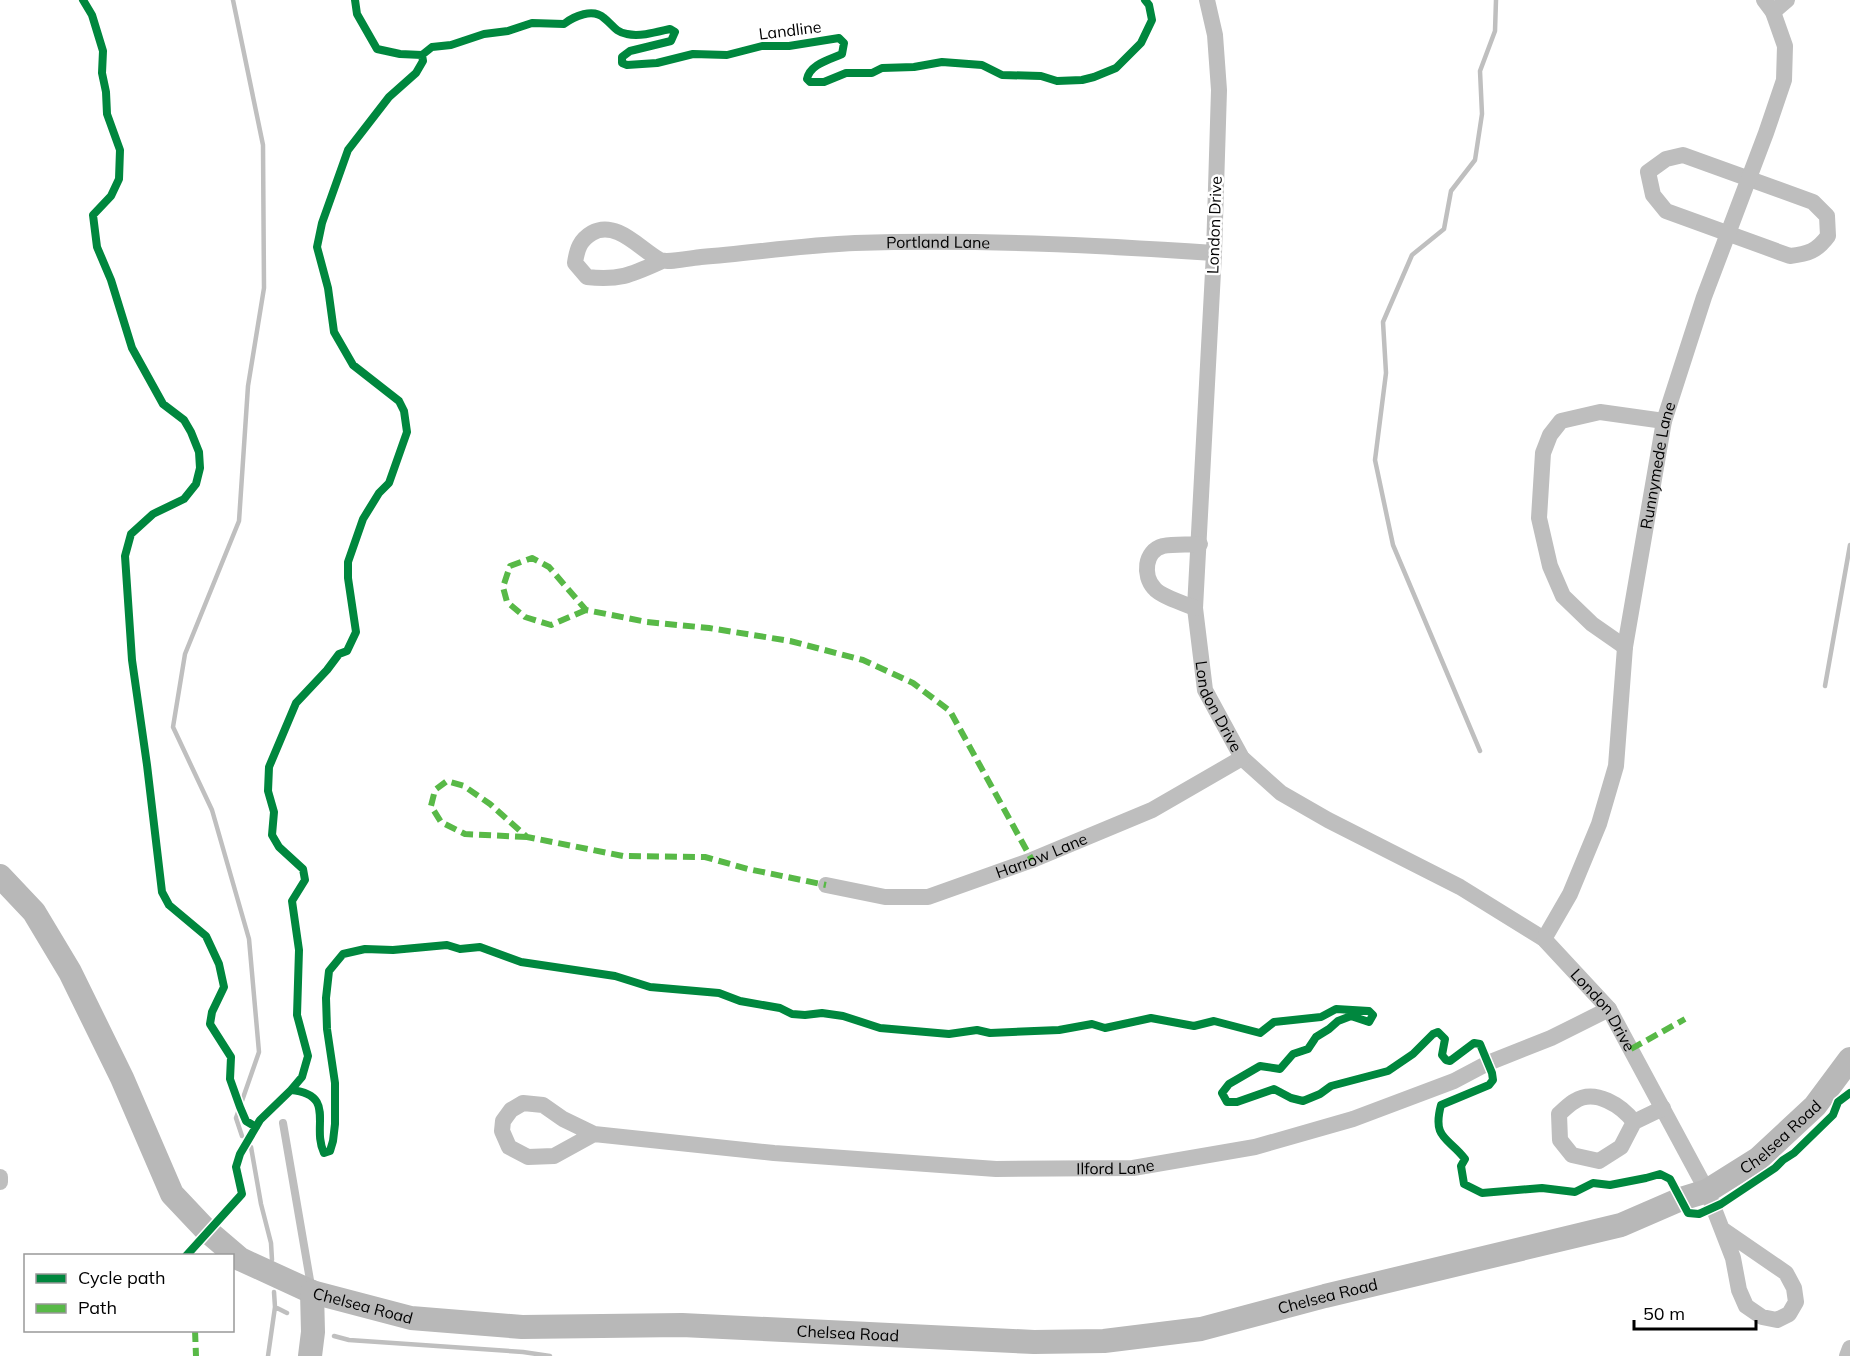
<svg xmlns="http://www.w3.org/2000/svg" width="1850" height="1356" viewBox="0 0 1850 1356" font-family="Mulish,sans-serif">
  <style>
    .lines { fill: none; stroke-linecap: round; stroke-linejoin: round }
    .stream { stroke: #bfbfbf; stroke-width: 4.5 }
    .lane { stroke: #bebebe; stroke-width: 8 }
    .street { stroke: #bebebe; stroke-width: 16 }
    .secondary { stroke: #b8b8b8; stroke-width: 24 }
    .quiet { stroke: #58b947; stroke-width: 6; stroke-dasharray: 12 6; stroke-linecap: butt }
    .cycleway-casing { stroke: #fff; stroke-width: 11 }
    .cycleway { stroke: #00873e; stroke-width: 8 }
    .labels { text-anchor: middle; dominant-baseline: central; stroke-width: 5; stroke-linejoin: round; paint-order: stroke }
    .street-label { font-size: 16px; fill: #000; stroke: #fff }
  </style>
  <rect width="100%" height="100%" fill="#fff"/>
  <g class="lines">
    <!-- stream -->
    <path class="stream" d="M233,0l30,145 1,143 -16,98 -9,135 -54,133 -12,73 39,83 37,129 10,113 -23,66 6,18
      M1825,686l25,-141
      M1480,751l-87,-206 -18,-85 11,-87 -3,-51 29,-67 32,-26 7,-38 24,-31 7,-46 -2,-43 15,-40 1,-31
      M251,1147l10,57 10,39 1,17
      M275,1307l12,6
      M334,1336l15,4 174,12 27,4
      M268,1356l7,-49 -1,-15"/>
    <!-- lane -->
    <path class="lane" d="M283,1123l28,163"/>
    <!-- street -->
    <g class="street">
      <path id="s1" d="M1207,0l8,35 4,55 -5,163 -19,355 10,82 37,68 39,35 47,27 132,67 84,52 65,70 98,182 26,67 6,32 7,16 16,11 15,3 12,-6 7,-12 -2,-14 -8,-15 -64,-44"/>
      <path d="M1773,12l14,-12"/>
      <path d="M1683,155l130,47 14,14 1,20c-11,15 -20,18 -38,20l-124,-45 -13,-16 -5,-23 18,-13z"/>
      <path id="s2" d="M662,261c-29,13 -42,20 -75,16l-12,-14c2,-14 5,-23 17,-30 24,-14 49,17 68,27 8,3 31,-2 41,-3 51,-4 102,-12 154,-14 120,-4 239,2 359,10"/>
      <path d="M1195,608c-10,-4 -35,-12 -41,-20 -11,-12 -10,-37 9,-42 11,-2 25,-1 37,-2"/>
      <path d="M1625,647l-33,-23 -29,-28 -13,-30 -11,-48 4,-65 7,-18 11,-14 39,-9 64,9"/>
      <path id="s3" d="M826,885l59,12h43l104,-37 120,-50 90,-52"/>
      <path id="s4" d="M1544,939l26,-45 29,-70 17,-58 9,-119 39,-226 40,-124 62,-164 18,-53 1,-34 -12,-34 -9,-12"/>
      <path d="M1634,1122c-12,-16 -39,-34 -59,-21 -6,3 -11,9 -16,13l1,26 12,15 27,6 22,-14 13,-25 29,-14"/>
      <path id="s5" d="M594,1134l-40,22 -26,1 -19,-10 -7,-16 1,-10 8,-11 12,-7 20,2 20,14 31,15 180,19 222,16 137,-1 122,-21 98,-28 101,-38 34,-18 63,-25 58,-29"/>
      <path d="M0,1177v5"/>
      <path d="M1847,1356l3,-8"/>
    </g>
    <!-- secondary -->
    <g class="secondary">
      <path id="s6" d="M0,876l34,36 36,60 52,106 50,116 34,36 34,29 72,33 99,26 111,9 160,-2 352,17 70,-1 97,-12 124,-33 296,-71 60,-26 26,-8 51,-32 57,-53 35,-47"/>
      <path d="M310,1356l3,-24 -1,-40"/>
    </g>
    <!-- quiet -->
    <path class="quiet" d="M586,610l-35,15 -26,-8 -18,-15 -4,-15 7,-21 22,-8 17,9 37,43 61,12 62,6 81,13 73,19 50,23 37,28 82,149
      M527,837l-62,-3 -24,-12 -10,-16 4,-16 12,-9 17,5 26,18 37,33 96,19 82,1 43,12 78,16
      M1631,1049l54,-30
      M195,1330l1,26"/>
    <!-- cycleway casing -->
    <g class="cycleway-casing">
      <path id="cycleway" d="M83,0l9,15 11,36 -1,22 4,19 1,22 13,36 -1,29 -8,17 -18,19 4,32 14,33 21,68 31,56 21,16 7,12 8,20 1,16 -4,16 -12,15 -31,15 -22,20 -6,22 7,104 15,105 15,127 7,13 37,31 13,28 5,23 -12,25 -2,12 21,33 -1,22 10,28 6,14 10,6
        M422,55l10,-8 19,-2 33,-11 24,-3 24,-8 32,1c10,-8 29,-16 40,-6 8,6 11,14 23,16 13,3 30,-2 43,-5l5,3 -4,9 -41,10 -8,6v6l5,2 30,-2 36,-9 34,1 35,-9h27l50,-8 5,5 -2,11c-13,6 -32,10 -35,25l3,3h14l22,-9h26l10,-5 32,-1 28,-5 40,3 20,10 39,1 16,5 25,-1 12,-3 22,-9 25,-25 11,-23 -3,-15 -4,-5
        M291,1090l11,-13 6,-21 -11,-41 2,-65 -7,-49 13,-21 -2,-11 -24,-22 -7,-12 2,-23 -6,-21 1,-24 27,-64 31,-33 12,-16 8,-3 9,-19 -8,-54v-16l15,-43 16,-26 10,-10 18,-51 -3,-21 -5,-10 -46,-36 -19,-33 -6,-44 -11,-41 5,-24 26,-73 41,-53 27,-24 7,-12 -1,-6 -22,-1 -23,-5 -20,-35 -2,-14
        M186,1256l56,-62 -6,-27 4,-13 20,-34 31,-30c46,5 20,36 33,63l6,-2 3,-10 2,-17v-41l-8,-54 -1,-31 3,-27 14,-17 22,-5 28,1 54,-5 13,4 20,-2 41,15 94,14 35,11 69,6 21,8 40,7 12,6 13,1 17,-2 21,3 37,12 69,6 28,-4 13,3 69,-3 33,-6 13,4 46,-10 43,8 20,-5 46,12 14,-11 47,-5 15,-8 33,2 4,4 -4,7 -18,-6 -13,5 -9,8 -13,8 -8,12 -15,5 -13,15 -20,-3 -31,18 -7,9 5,9h10l37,-13 17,9 12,3 17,-7 11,-8 57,-15 25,-17 20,-20 5,-2 7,7 -3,16 4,5 4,1 24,-18 6,1 12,29 1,7 -4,5 -48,20c-9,34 7,32 24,54l-4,7 3,18 18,9 60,-5 33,4 18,-9 17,2 36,-7 14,-4 10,5 18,34 11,1 22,-10 54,-36 8,-8 11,-7 39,-38 5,-13 12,-9"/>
    </g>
    <!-- cycleway -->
    <use href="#cycleway" class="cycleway"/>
  </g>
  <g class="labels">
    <!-- street labels -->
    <g class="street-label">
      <text transform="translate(790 30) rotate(-7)">Landline</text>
      <text transform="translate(1214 225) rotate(-88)">London Drive</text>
      <text stroke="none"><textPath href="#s2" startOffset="489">Portland Lane</textPath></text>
      <text stroke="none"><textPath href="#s4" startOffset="492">Runnymede Lane</textPath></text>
      <text stroke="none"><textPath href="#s1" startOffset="712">London Drive</textPath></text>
      <text stroke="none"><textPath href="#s3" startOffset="224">Harrow Lane</textPath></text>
      <text stroke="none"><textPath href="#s1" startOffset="1216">London Drive</textPath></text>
      <text stroke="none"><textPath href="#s6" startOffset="2048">Chelsea Road</textPath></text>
      <text stroke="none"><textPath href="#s5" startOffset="750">Ilford Lane</textPath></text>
      <text stroke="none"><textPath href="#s6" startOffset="1562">Chelsea Road</textPath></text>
      <text stroke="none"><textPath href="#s6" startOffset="590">Chelsea Road</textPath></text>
      <text stroke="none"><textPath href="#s6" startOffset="1077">Chelsea Road</textPath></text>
    </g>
  </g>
  <!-- legend -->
  <rect x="24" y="1254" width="210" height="78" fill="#ffffff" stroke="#999999" stroke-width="1.5"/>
  <rect x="36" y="1274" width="30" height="9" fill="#00873e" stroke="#999999" stroke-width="1.5"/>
  <text x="78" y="1284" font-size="18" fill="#000000">Cycle path</text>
  <rect x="36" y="1304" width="30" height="9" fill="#58b947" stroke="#999999" stroke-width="1.5"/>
  <text x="78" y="1314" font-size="18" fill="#000000">Path</text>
  <!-- scale -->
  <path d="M1634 1320v9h122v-9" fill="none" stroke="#000000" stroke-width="3"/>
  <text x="1643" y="1320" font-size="18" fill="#000000" stroke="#ffffff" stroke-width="4.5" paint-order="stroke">50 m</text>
</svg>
